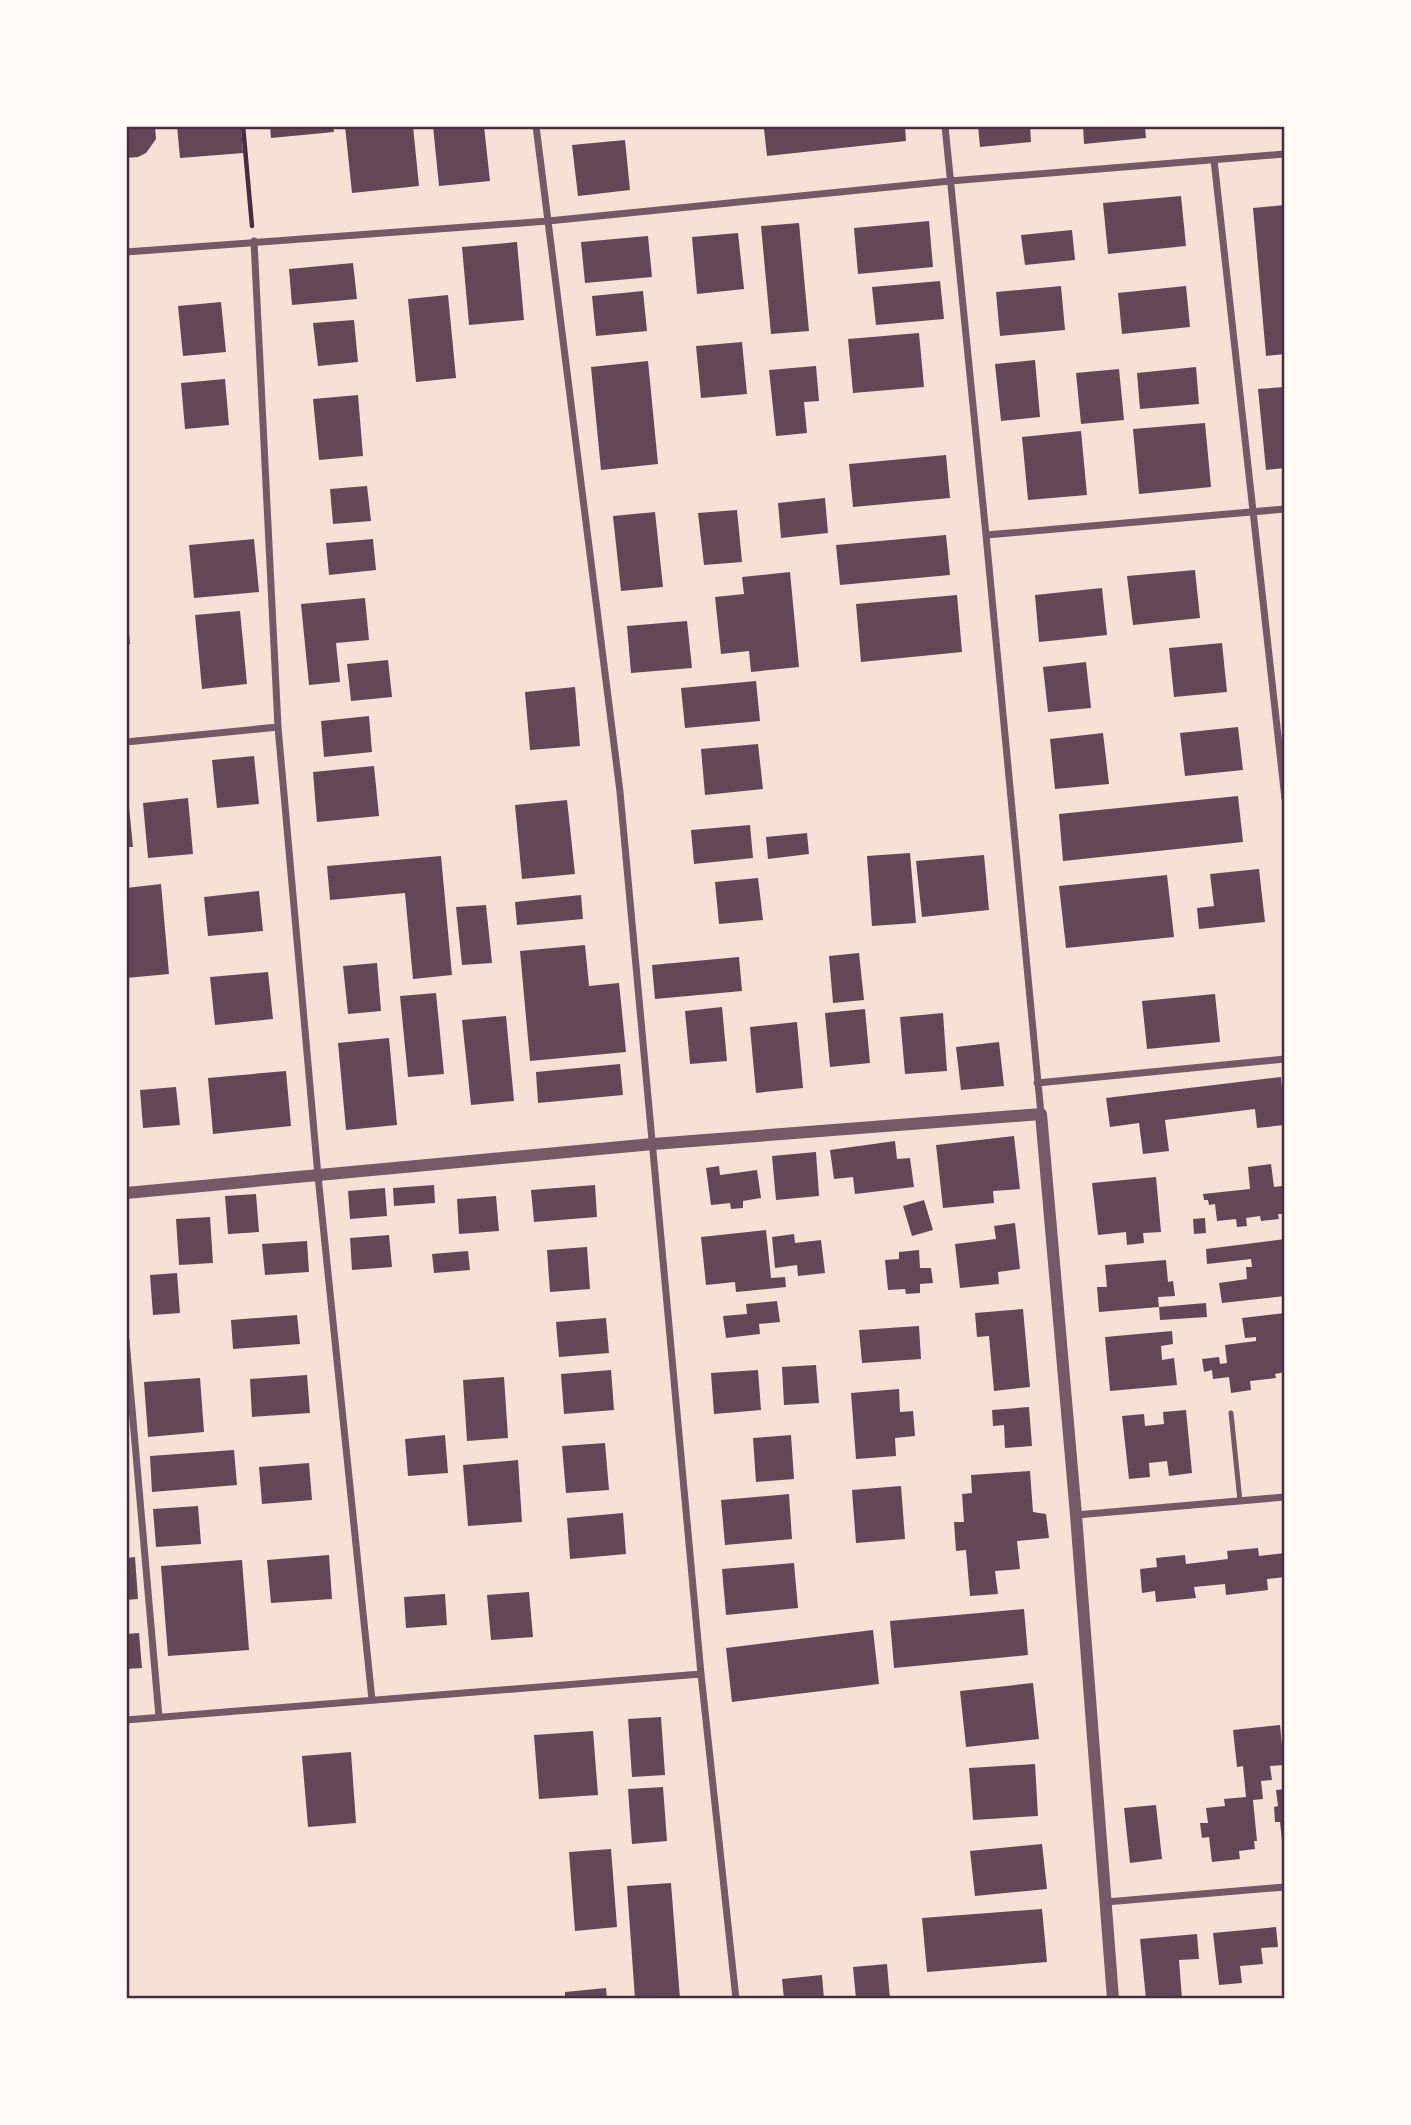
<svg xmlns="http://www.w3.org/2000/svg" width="1411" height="2125" viewBox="0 0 1411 2125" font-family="'DM Sans',sans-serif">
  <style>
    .building { fill: #644757 }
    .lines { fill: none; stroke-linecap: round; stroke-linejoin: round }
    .path { stroke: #4a2c40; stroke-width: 4.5 }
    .service { stroke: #755966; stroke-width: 5 }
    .minor { stroke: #755966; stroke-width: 7 }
    .tertiary { stroke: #755966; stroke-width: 12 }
    .neatline { fill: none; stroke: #4a2c40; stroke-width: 2.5 }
  </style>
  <rect width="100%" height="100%" fill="#f7e1d7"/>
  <!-- building -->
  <path class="building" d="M126,126h29l1,13 -10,14 -8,4 -12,1z
    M177,126h64l2,27 -63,5z
    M270,126h63l1,6 -63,6z
    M345,126h68l6,60 -67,7z
    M433,126h51l6,55 -51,5z
    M792,126h113l1,15 -139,15 -3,-27z
    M978,126h52l1,16 -51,5z
    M1083,126h62l1,12 -62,6z
    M625,140l5,50 -52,6 -6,-51z
    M1181,196l5,50 -78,8 -5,-51z
    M1285,205v149l-19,2 -13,-148z
    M929,221l4,46 -75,7 -4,-46z
    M799,223l10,108 -38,3 -10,-108z
    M1072,230l3,30 -50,5 -4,-30z
    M738,233l6,56 -47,5 -5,-57z
    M648,236l4,41 -67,6 -4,-41z
    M517,242l7,78 -55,5 -7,-78z
    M353,263l4,36 -65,6 -3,-36z
    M940,281l4,38 -68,6 -4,-38z
    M1061,286l4,44 -65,6 -4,-44z
    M1186,286l4,41 -68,7 -4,-41z
    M643,291l4,40 -51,5 -4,-40z
    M448,295l8,83 -40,4 -8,-83z
    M221,302l5,50 -43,4 -5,-50z
    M354,320l4,42 -40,4 -5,-43z
    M919,333l5,54 -71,6 -5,-54z
    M742,342l5,52 -46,4 -5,-52z
    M1035,360l5,57 -39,4 -6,-57z
    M648,361l10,103 -57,6 -10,-103z
    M816,366l3,35 -15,1 3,31 -31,3 -7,-66z
    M1196,367l3,37 -59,5 -3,-36z
    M1119,369l5,51 -43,4 -5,-51z
    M225,379l4,46 -44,4 -4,-46z
    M1285,387v81l-19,2 -8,-81z
    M358,395l5,61 -44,4 -6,-61z
    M1205,423l6,64 -72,7 -6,-65z
    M1081,431l6,64 -59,5 -6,-63z
    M946,455l4,43 -97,9 -4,-43z
    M367,486l4,35 -38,3 -3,-35z
    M825,498l3,35 -47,5 -3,-35z
    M737,510l5,52 -38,3 -6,-52z
    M655,512l8,75 -42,4 -8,-75z
    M946,535l4,40 -110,10 -4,-40z
    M254,539l5,53 -65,6 -5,-53z
    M373,539l3,31 -47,5 -3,-32z
    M1195,570l5,48 -67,7 -6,-49z
    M790,572l9,95 -48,5 -2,-21 -28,3 -6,-57 29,-3 -2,-17z
    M1102,588l5,47 -68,7 -4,-47z
    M957,595l5,57 -101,10 -5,-58z
    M365,598l4,42 -33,3 4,39 -31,3 -8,-81z
    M240,611l7,73 -45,5 -7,-74z
    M126,621h2l2,23 -4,1z
    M687,621l5,47 -61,5 -4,-47z
    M1222,643l5,49 -53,5 -5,-49z
    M388,660l4,37 -41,4 -4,-37z
    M1086,662l5,46 -43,4 -5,-45z
    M756,681l4,40 -75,7 -4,-40z
    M575,687l5,59 -50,4 -5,-58z
    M369,716l3,36 -48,5 -3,-36z
    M1238,727l5,43 -58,6 -5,-43z
    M1103,733l6,51 -54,5 -5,-50z
    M758,744l5,45 -58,6 -4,-46z
    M254,756l5,48 -42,4 -5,-48z
    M374,766l5,50 -62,6 -4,-50z
    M1238,796l5,46 -180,19 -4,-47z
    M126,797h2l5,50h-7z
    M188,798l5,56 -45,4 -5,-55z
    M567,800l8,74 -53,5 -7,-74z
    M750,825l3,33 -59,6 -3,-34z
    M807,833l2,21 -41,5 -2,-22z
    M910,853l6,70 -44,3 -5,-70z
    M984,855l5,55 -67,7 -6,-56z
    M441,856l11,119 -39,4 -8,-86 -75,7 -3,-34z
    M1259,869l6,53 -66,7 -2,-21 17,-2 -4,-32z
    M1167,875l7,62 -108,11 -7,-62z
    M758,878l5,42 -44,4 -4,-42z
    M161,884l8,90 -43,4v-90z
    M259,891l4,40 -55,5 -4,-39z
    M581,895l2,24 -66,6 -2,-23z
    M486,905l6,58 -30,2 -6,-58z
    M585,945l4,41 30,-3 7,69 -96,9 -10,-110z
    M859,953l5,47 -31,3 -4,-47z
    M739,957l3,34 -87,8 -3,-34z
    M377,963l4,48 -33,3 -5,-48z
    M268,972l5,47 -58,6 -5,-48z
    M436,993l8,81 -36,3 -8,-81z
    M1215,994l5,48 -73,7 -5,-48z
    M722,1007l5,54 -37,3 -5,-53z
    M865,1009l5,54 -40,4 -5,-54z
    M943,1013l4,58 -42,3 -5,-57z
    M506,1016l8,85 -43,4 -9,-85z
    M797,1022l6,66 -47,5 -6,-66z
    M389,1038l8,87 -51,5 -8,-87z
    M999,1042l5,44 -43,4 -5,-43z
    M620,1064l3,31 -85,8 -2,-31z
    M286,1071l5,55 -78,8 -5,-56z
    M1281,1077l4,48 -28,3 -2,-19 -90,11 4,31 -26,3 -4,-31 -29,4 -4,-29z
    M176,1087l4,38 -37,3 -3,-38z
    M1014,1136l6,53 -27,2 1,12 -51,5 -7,-63z
    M895,1141l2,18 13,-1 4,29 -59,7 -2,-17 -19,2 -4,-29z
    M816,1152l3,44 -43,4 -4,-44z
    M1271,1164l3,23 8,-1 3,28h-7l1,5 -18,2 -1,-5 -14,2 1,8 -10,1 -1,-8 -19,2 -2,-17 -6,1 -1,-5h-4l-1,-6 47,-5 -2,-22z
    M719,1166l1,9 37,-5 4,28 -18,3v7l-12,1 -1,-6 -19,2 -5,-37z
    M1156,1177l5,55 -18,1 1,10 -17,2 -1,-13 -28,3 -6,-52z
    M434,1185l1,18 -41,3 -1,-18z
    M595,1185l2,32 -63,5 -3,-32z
    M385,1188l2,28 -37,3 -2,-28z
    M256,1194l3,38 -31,2 -3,-38z
    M496,1196l3,35 -40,3 -2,-35z
    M924,1200l9,30 -21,6 -9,-30z
    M210,1217l3,46 -34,2 -3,-46z
    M1205,1218l1,15 -12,1 -1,-15z
    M1015,1223l5,46 -22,3 1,12 -39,4 -5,-44 41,-5 -2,-13z
    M766,1230l5,48 14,-1 1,10 -50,5 -1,-10 -29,3 -5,-48z
    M794,1234l1,9 26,-3 4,33 -27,3 -1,-11 -22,3 -3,-31z
    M389,1235l3,32 -40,3 -2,-32z
    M1285,1239v57l-63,7 -3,-20 28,-4 -1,-12h6l-1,-8 -44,5 -1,-15z
    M307,1241l2,31 -44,3 -3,-31z
    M587,1247l3,42 -40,3 -3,-42z
    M919,1250l1,18h11l2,15 -13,1v9l-14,1 -1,-5 -17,1 -3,-30 14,-1v-7z
    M468,1251l2,19 -36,3 -2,-19z
    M1166,1260l2,22 5,-1 2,15 -17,1 1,10 -60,5 -2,-25h10l-2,-22z
    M177,1273l3,40 -27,2 -3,-40z
    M777,1301l3,21 -21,2 1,10 -34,4 -3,-22 24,-2 -1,-10z
    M1206,1303l1,14 -47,3 -1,-13z
    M1023,1309l7,78 -36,4 -5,-55 -12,1 -2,-24z
    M1285,1313v59l-10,2 1,4 -26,3 1,9 -20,3 -2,-16 -16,2 -1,-9 -8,2 -2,-13 17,-2 1,7 7,-1 -2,-18 31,-4v-4l-11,1 -3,-20z
    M297,1315l3,29 -67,5 -2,-29z
    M606,1318l3,35 -50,4 -3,-35z
    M919,1326l2,33 -59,4 -3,-33z
    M1172,1331l1,13 -12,2 1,14 12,-2 3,27 -67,6 -5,-54z
    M816,1365l3,38 -35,2 -2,-38z
    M611,1370l3,40 -50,4 -3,-40z
    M758,1370l3,40 -47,4 -3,-41z
    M307,1375l3,38 -58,4 -2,-38z
    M504,1377l4,61 -41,3 -4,-61z
    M200,1378l4,54 -56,5 -4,-55z
    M899,1389l1,23 13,-1 2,25 -20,2 1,18 -40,3 -5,-66z
    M1029,1407l3,39 -27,2 -1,-23 -11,1 -1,-16z
    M1186,1410l6,63 -23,3 -2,-15 -18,2 1,14 -21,2 -7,-63 22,-2 1,12 19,-2 -1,-12z
    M445,1435l3,38 -40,3 -3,-37z
    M791,1435l3,44 -38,3 -3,-44z
    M605,1443l4,47 -43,3 -4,-47z
    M234,1450l3,35 -85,7 -2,-36z
    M518,1460l4,62 -54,4 -5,-61z
    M309,1463l3,37 -50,4 -3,-37z
    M1030,1471l3,41 13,2 3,24 -32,3 3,28 -25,2 3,23 -28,2 -4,-46 -10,1 -2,-29h10l-2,-28 10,-1 -1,-18z
    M901,1486l4,53 -49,4 -4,-53z
    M789,1494l3,45 -67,6 -4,-45z
    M198,1506l3,38 -45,3 -3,-38z
    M623,1513l3,41 -56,5 -3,-41z
    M1258,1548l1,8 26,-3v24l-18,2 1,11 -42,5 -1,-11 -31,3 2,11 -40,4 -1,-11 -13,2 -2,-24 17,-2 -1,-9 29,-3 1,9 42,-5 -1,-8z
    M329,1555l3,44 -61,4 -4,-43z
    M135,1557l3,42 -12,1v-42z
    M242,1560l7,90 -81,6 -7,-90z
    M794,1563l4,45 -72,7 -4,-46z
    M529,1592l4,45 -42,3 -4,-45z
    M445,1594l2,31 -41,3 -2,-31z
    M1024,1609l4,46 -134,13 -4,-47z
    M873,1630l6,54 -147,18 -6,-54z
    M139,1633l3,35 -16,1v-35z
    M1033,1683l6,56 -73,8 -6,-56z
    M661,1717l4,58 -33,2 -4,-58z
    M1280,1725l4,40 -14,1 2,14 -11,1 2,18 -10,1 4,41h-3l1,8 -16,2 1,8 -28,3 -3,-25 -7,1 -2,-15h8l-2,-15 19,-2 -1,-7 22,-2 -3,-31 -6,1 -4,-37z
    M593,1731l5,64 -59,4 -5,-64z
    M351,1752l5,71 -48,4 -6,-71z
    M1035,1764l3,52 -65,4 -4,-52z
    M663,1787l4,54 -35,3 -4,-55z
    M1285,1789v61h-2l-3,-28h-5l-1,-15 4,-1 -2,-16z
    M1156,1805l6,54 -32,4 -6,-55z
    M1042,1844l5,45 -72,7 -5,-45z
    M611,1849l6,78 -42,4 -6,-79z
    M671,1883l9,116h-45l-8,-113z
    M1042,1909l5,53 -120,10 -5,-54z
    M1276,1927l2,20 -17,1 2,16 -23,2 2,17 -23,2 -6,-52z
    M1197,1934l2,25 -20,1 3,39h-36l-6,-60z
    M887,1964l3,35h-34l-3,-32z
    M822,1975l2,24h-40l-2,-20z
    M606,1988l1,11h-42v-7z"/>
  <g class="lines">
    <!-- path -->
    <path class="path" d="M243,126l9,100"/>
    <!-- service -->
    <path class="service" d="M1231,1413l9,88"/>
    <!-- minor -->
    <path class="minor" d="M536,126l84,666 81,882 35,325
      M945,126l41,409 55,579
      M1214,160l71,639
      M254,241l24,486
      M126,252l422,-31 402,-40 335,-27
      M986,535l299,-26
      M126,742l152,-15 40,449 54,524
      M1037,1083l248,-24
      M126,1340l33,377
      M1076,1515l209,-18
      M126,1720l575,-46
      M1106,1902l179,-15"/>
    <!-- tertiary -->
    <path class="tertiary" d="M126,1193l527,-49 388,-30 35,401 37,484"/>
  </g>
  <!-- border -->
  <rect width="1411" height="2125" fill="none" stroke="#fffaf5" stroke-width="256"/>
  <rect x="128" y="128" width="1155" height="1869" class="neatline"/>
</svg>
